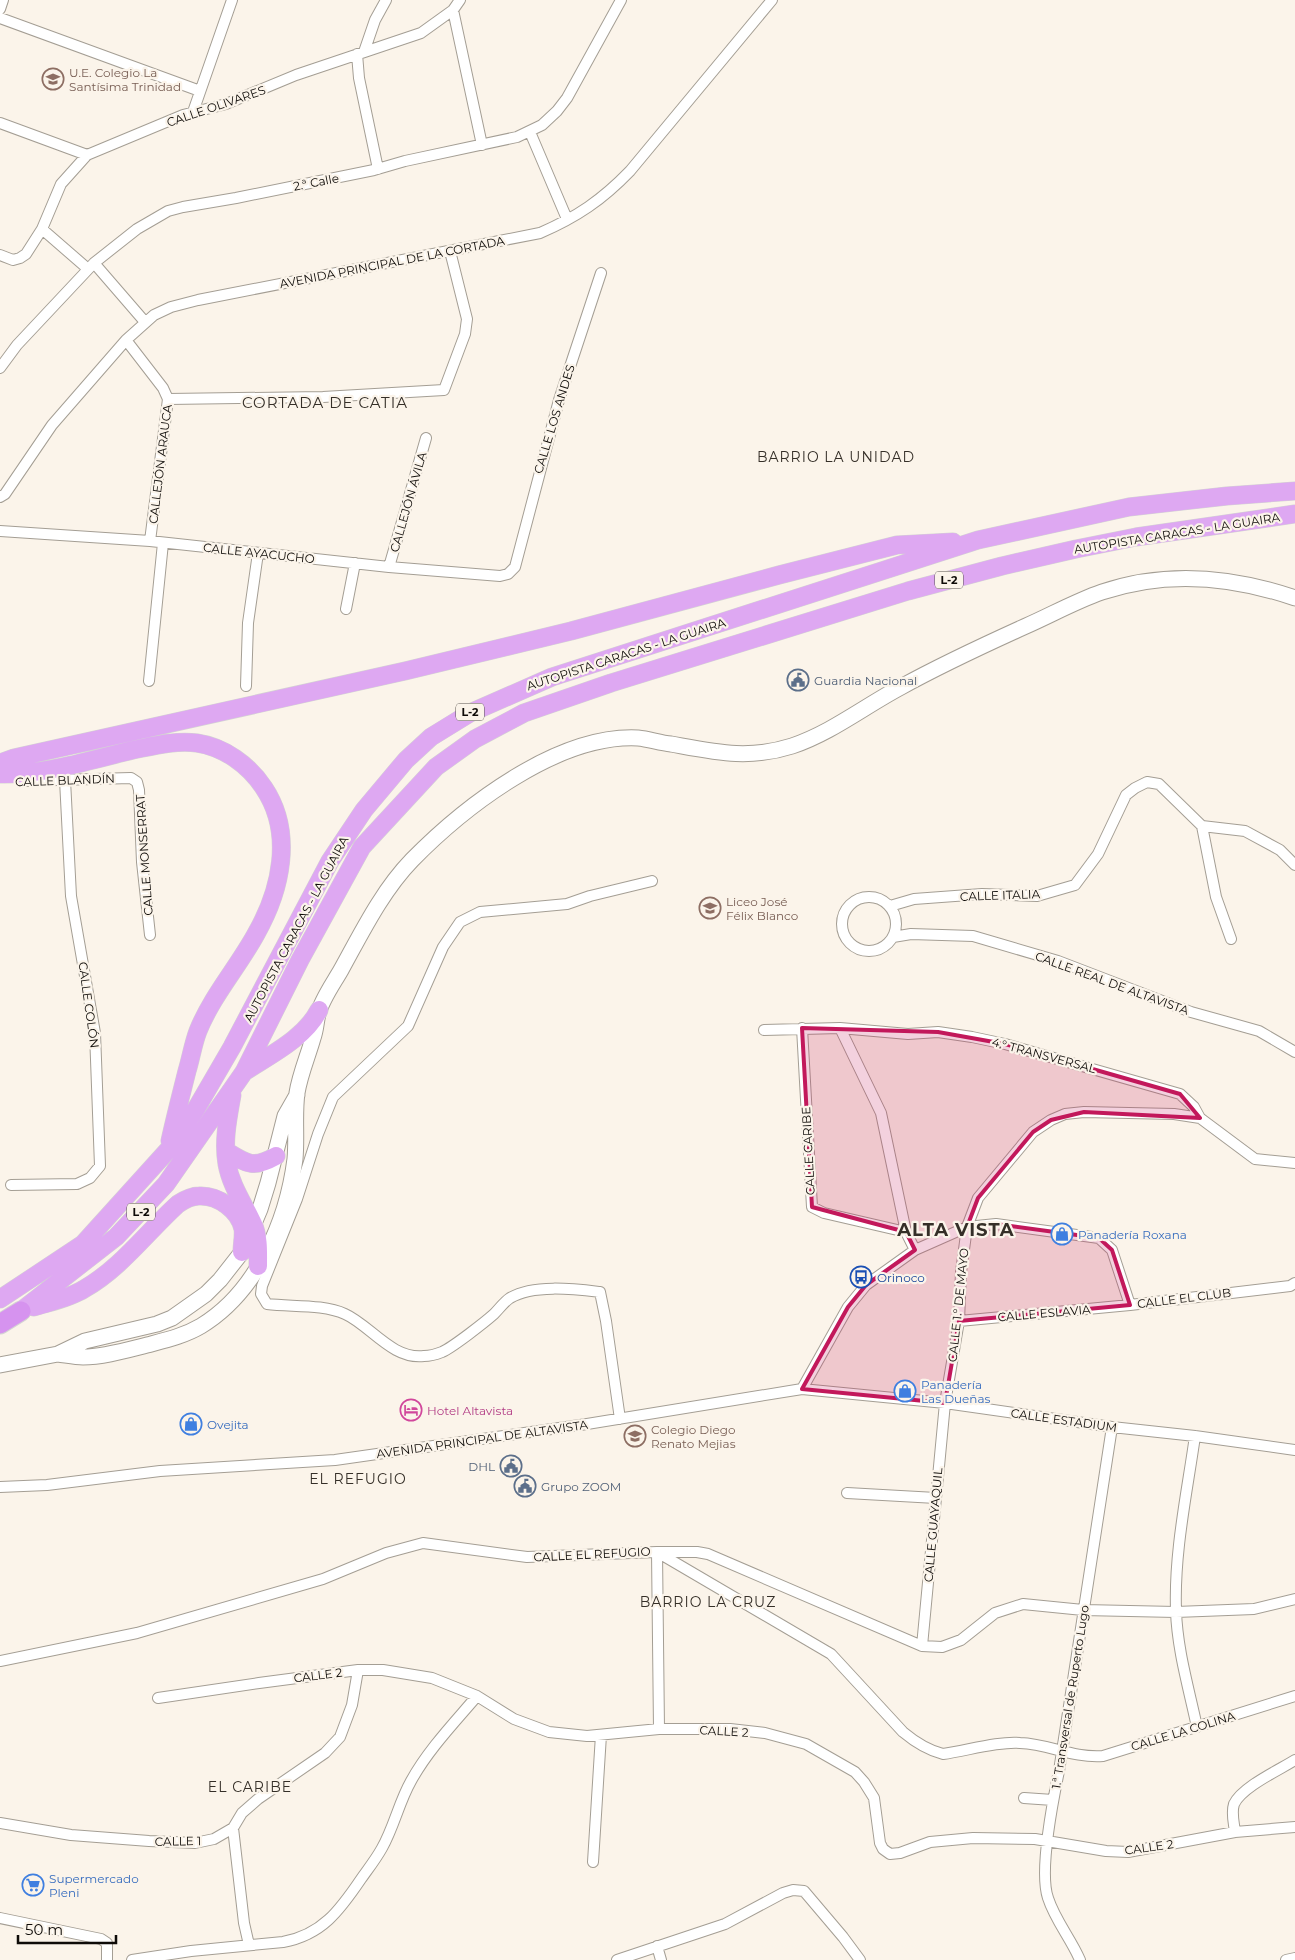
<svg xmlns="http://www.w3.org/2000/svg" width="1295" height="1960" viewBox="0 0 1295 1960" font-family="Montserrat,sans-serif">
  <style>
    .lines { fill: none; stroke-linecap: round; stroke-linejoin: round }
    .minor-casing { stroke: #a49e94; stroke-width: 12 }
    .secondary-casing { stroke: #a49e94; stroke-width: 17 }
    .trunk-casing { stroke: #d4d3d3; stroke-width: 19 }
    .motorway-casing { stroke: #d4d3d3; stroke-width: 21 }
    .minor { stroke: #fff; stroke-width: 10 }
    .secondary { stroke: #fff; stroke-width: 15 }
    .trunk { stroke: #dea8f2; stroke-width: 18 }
    .motorway { stroke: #d693ef; stroke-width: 19 }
    .marked { fill: #c2185b; fill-opacity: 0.2; stroke: #c2185b; stroke-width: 4; stroke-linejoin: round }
    .labels { text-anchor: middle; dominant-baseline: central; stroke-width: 4.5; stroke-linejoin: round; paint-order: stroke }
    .shield { fill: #fbf4ea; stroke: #55514c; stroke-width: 1 }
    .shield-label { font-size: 11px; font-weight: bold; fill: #0e0b08 }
    .education-label { font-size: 12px; fill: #785e54; stroke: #fbf4ea; text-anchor: start }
    .street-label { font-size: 12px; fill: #0e0b08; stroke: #fbf4ea }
    .service-label { font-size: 12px; fill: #4e5e75; stroke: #fbf4ea; text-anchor: start }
    .shop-label { font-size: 12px; fill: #366cbe; stroke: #fbf4ea; text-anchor: start }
    .transit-label { font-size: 12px; fill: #164399; stroke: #fbf4ea; text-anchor: start }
    .hotel-label { font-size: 12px; fill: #b23c85; stroke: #fbf4ea; text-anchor: start }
    .neighbourhood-label { font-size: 14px; letter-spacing: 1px; fill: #352f28; stroke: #fbf4ea }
    .quarter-label { font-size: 15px; letter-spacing: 1px; fill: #352f28; stroke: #fbf4ea }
    .district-label { font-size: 18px; font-weight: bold; letter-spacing: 1px; fill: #352f28; stroke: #fbf4ea }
  </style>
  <rect width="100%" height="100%" fill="#fbf4ea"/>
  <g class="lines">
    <!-- minor casing -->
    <g class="minor-casing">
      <path id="minor" d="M0,9l3,-9
        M453,10l29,135
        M0,18l200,73
        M364,52l11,-32 11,-20
        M357,54l2,24 19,91
        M193,112l39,-112
        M0,123l87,32
        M530,132l37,87
        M42,229l46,40
        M0,255l13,5 7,-2 6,-4 16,-25 19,-45 26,-29 96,-40 43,-11 70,-29 125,-42 32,-23 7,-10
        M94,263l51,59
        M126,340l37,48 5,11 -18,142
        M0,368l17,-23 77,-82 43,-34 31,-18 15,-4 53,-9 138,-28 31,-9 112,-24 25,-12 15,-14 10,-13 54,-98
        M168,399l155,-2 121,-7 21,-56 2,-15 -17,-68
        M0,497l5,-3 47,-69 74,-85 28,-25 17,-8 27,-7 342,-67c37,-16 62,-33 90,-62l142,-171
        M0,531l150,10 239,26 111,9 8,-2 7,-7 44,-167 42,-127
        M389,567l37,-129
        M346,609l9,-46
        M149,681l14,-138
        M246,686l2,-63 10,-70
        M21,781l110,-3 6,4 2,8 3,72 8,73
        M1202,826l14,71 15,42
        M842 924a27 27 0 1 1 54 0a27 27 0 1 1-54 0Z
        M890,906l24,-7 68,-5 55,2 38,-11 23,-31 28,-59 9,-7 12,-6 12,2 43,42 43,5 35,19 15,15
        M893,937l18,-3 62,2 85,25 133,51 68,19 36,21
        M802,1028l10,179 12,6 82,19
        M840,1028l41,85 25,119 9,18
        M764,1030l76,-2 68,6 30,-2 34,5 33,7 175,50 14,13 6,11 55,41 40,4
        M11,1185l66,-1 13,-6 10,-12 -5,-133 -24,-137 -6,-116
        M959,1321l171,-16 160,-19 5,-3
        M802,1389l46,-82 18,-22 49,-35 52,-23 29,-3 103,14 13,12 18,55
        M620,1419l-14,-98 -6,-29c-26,-3 -67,-8 -90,6 -6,4 -11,11 -16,16 -9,8 -41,33 -52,38 -5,2 -13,4 -18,4 -32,4 -54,-31 -79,-42 -22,-10 -53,-7 -78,-10l-6,-10 1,-8 35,-87 21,-65 15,-37 75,-71 35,-79 17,-25 20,-10 87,-8 23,-8 62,-15
        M1195,1436c-8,57 -21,116 -19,174 1,39 13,79 21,117
        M0,1487l47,-2 113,-14 175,-11 252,-36 215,-35 143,14 167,24 83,9 100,14
        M847,1493l89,5
        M922,1646l23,-243 14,-82 2,-49 6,-45 11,-29 55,-66 18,-12 14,-6 19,-2 90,2 26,4
        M0,1661l137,-28 186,-54 63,-26 37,-10 104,14 130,-5h40l11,2 214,92 20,1 19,-7 34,-27 28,-9 60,6 93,2 78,-3 41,-10
        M158,1698l101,-15 99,-13h25l49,8 45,18 37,23 35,13 38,4 72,-7h71l35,4 41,11 49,28 9,10 10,16 6,45 3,6 7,5 10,-1 30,-11 43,-4 62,1 71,12 22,1 107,-20
        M659,1729l-2,-177 174,102 72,78c12,10 24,18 40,22 23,-3 55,-13 77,-11 30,1 51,15 83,13l192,-60
        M1295,1760c-16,10 -53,27 -61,44 -3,9 0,19 1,28l60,-5
        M1024,1798l29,2
        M0,1823l71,12 78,6 46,2 19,-4 19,-11 9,-15 16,-14 67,-46 15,-16 12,-32 6,-35
        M233,1828l11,95 5,22
        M593,1862l8,-127
        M0,1918l101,21 6,4v17
        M657,1946l4,14
        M132,1960l59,-9 92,-9c39,-7 57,-32 78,-63 7,-10 15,-20 21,-31 12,-21 17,-46 29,-67 17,-31 43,-58 66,-85
        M617,1960l108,-36 58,-31 10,-3 11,1 39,46 17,23
        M1080,1960c-9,-21 -25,-40 -32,-62 -9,-26 5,-98 11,-127l53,-344
        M1286,1960l9,-2"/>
    </g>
    <!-- secondary casing -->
    <g class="secondary-casing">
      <path id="secondary" d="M58,1354c8,1 17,3 25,3 20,0 44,-7 64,-12 19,-5 37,-9 54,-19 56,-34 86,-105 94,-167 2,-22 -1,-45 2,-66 3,-19 11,-37 16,-55 3,-8 3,-16 5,-24 4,-15 15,-30 23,-44 21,-38 41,-79 71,-110 53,-54 146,-126 226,-122 11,1 22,5 33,6 44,8 77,16 121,2 39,-13 73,-40 109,-59 40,-22 83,-42 125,-61 25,-11 50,-25 76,-34 65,-22 129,-16 193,6
        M0,1365l58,-11 27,-13 72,-17 15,-6 34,-24 14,-14 22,-28 18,-43 8,-26 17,-67 12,-21"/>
    </g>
    <!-- trunk casing -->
    <g class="trunk-casing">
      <path id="trunk" d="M0,763l14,-5 391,-87 166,-40 208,-56 118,-30 56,-3
        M0,774c44,1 90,-14 133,-24 20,-4 43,-10 64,-7 27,4 52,22 67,45 30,45 17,102 -8,146 -18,33 -44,62 -58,97 -5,13 -7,27 -11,40 -6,24 -12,47 -17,70
        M244,1072c26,-17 61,-34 75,-62
        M232,1095c-4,23 -9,46 -5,69 4,22 17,40 26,60 6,13 5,29 5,42
        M226,1151c21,13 27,18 50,5
        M0,1299l83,-55 86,-95 27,-40 36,-62 98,-186 34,-51 42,-50 25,-23 39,-24 82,-36 426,-137 151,-33 98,-11 68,-5
        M34,1307c16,-5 36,-9 50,-18 37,-21 63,-57 94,-85 6,-4 14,-8 21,-8 19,-1 40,14 44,33 1,7 -1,15 -1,23
        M21,1311l95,-74 50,-53 78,-112 56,-112 62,-113 74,-80 39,-28 49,-26 87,-30 297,-92 94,-25 74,-17 60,-12 159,-23"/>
    </g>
    <!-- motorway casing -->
    <g class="motorway-casing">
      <path id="motorway" d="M0,1324l21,-13"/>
    </g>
    <!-- minor -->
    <use href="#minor" class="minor"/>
    <!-- secondary -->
    <use href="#secondary" class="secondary"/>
    <!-- trunk -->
    <use href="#trunk" class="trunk"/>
    <!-- motorway -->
    <use href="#motorway" class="motorway"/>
  </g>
  <!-- marked area -->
  <path class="marked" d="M802,1028l136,4 67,12 175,50 20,24 -116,-6 -33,8 -18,12 -55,66 -11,29 29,-3 103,14 13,12 18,55 -171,16 -14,82 -143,-14 46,-82 18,-22 49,-35 -9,-18 -94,-25z"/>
  <!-- icons -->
  <defs>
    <g id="school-ring" transform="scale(1.125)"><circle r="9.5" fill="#fbf4ea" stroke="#8d6e63" stroke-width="1.5"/><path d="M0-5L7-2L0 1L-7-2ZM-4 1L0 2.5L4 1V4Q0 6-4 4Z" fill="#8d6e63"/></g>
    <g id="civic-ring" transform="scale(1.125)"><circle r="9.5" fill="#fbf4ea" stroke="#5c6f8a" stroke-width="1.5"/><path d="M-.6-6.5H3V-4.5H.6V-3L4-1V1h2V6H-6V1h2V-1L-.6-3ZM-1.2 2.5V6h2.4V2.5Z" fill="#5c6f8a"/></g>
    <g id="shop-ring" transform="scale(1.125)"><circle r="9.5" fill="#fbf4ea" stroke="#3f7fe0" stroke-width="1.5"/><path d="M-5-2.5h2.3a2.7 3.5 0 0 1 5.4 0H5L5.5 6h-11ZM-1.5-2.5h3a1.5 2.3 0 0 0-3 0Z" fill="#3f7fe0"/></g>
    <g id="bus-ring" transform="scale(1.125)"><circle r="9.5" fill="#fbf4ea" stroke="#1a4fb4" stroke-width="1.5"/><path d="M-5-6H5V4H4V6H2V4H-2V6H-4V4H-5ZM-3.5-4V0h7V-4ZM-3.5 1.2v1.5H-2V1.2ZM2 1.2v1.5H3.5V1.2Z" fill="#1a4fb4"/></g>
    <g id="hotel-ring" transform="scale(1.125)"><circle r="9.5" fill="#fbf4ea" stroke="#d1479c" stroke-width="1.5"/><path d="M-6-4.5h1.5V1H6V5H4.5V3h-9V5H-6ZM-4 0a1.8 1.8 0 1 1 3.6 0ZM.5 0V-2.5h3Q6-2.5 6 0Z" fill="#d1479c"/></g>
    <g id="supermarket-ring" transform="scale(1.125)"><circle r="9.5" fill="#fbf4ea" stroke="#3f7fe0" stroke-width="1.5"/><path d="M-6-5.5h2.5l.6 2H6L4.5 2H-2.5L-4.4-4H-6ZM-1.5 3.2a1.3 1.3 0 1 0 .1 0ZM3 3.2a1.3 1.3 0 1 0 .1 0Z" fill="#3f7fe0"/></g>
  </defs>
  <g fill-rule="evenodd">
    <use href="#school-ring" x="53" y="79"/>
    <use href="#civic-ring" x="798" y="680"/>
    <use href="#school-ring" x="710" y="908"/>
    <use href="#shop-ring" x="1062" y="1234"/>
    <use href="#bus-ring" x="861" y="1277"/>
    <use href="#shop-ring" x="905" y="1391"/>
    <use href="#hotel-ring" x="411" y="1410"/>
    <use href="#shop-ring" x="191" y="1424"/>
    <use href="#school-ring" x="635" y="1436"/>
    <use href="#civic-ring" x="511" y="1466"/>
    <use href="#civic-ring" x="525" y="1486"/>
    <use href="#supermarket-ring" x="33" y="1885"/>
  </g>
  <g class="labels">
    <!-- shield labels -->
    <g class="shield">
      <rect x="935" y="571.5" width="28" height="17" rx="4"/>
      <rect x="456" y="703.5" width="28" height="17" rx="4"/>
      <rect x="127" y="1203.5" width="28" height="17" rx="4"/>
    </g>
    <g class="shield-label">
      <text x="949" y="580">L-2</text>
      <text x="470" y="712">L-2</text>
      <text x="141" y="1212">L-2</text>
    </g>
    <!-- education labels -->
    <g class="education-label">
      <text x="69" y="72">U.E. Colegio La<tspan x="69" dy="14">Santísima Trinidad</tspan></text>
      <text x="726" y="901">Liceo José<tspan x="726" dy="14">Félix Blanco</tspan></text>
      <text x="651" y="1429">Colegio Diego<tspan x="651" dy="14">Renato Mejias</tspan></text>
    </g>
    <!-- street labels -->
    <g class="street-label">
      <text transform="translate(216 106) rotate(-19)">CALLE OLIVARES</text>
      <text transform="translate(316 182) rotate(-11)">2.ª Calle</text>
      <text transform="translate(392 262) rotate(-11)">AVENIDA PRINCIPAL DE LA CORTADA</text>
      <text transform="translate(554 419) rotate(-73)">CALLE LOS ANDES</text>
      <text transform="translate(160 464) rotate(-83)">CALLEJÓN ARAUCA</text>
      <text transform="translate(408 502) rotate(-74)">CALLEJÓN ÁVILA</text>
      <text transform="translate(1177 533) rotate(-9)">AUTOPISTA CARACAS - LA GUAIRA</text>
      <text transform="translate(259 553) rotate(6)">CALLE AYACUCHO</text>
      <text transform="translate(626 654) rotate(-18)">AUTOPISTA CARACAS - LA GUAIRA</text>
      <text transform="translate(65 780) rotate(-2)">CALLE BLANDÍN</text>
      <text transform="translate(144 855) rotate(-94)">CALLE MONSERRAT</text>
      <text transform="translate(1000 895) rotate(-2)">CALLE ITALIA</text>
      <text transform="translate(296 929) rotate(-62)">AUTOPISTA CARACAS - LA GUAIRA</text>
      <text transform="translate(1112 983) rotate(20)">CALLE REAL DE ALTAVISTA</text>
      <text transform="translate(89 1005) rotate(82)">CALLE COLÓN</text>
      <text transform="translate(1044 1055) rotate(15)">4.° TRANSVERSAL</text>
      <text transform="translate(808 1151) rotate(-93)">CALLE CARIBE</text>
      <text transform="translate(1184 1298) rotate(-7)">CALLE EL CLUB</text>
      <text transform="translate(958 1305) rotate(-84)">CALLE 1.° DE MAYO</text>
      <text transform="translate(1044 1313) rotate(-5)">CALLE ESLAVIA</text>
      <text transform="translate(1064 1420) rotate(8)">CALLE ESTADIUM</text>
      <text transform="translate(482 1439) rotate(-8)">AVENIDA PRINCIPAL DE ALTAVISTA</text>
      <text transform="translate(933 1525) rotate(-85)">CALLE GUAYAQUIL</text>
      <text transform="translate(592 1554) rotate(-3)">CALLE EL REFUGIO</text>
      <text transform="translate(318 1675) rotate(-7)">CALLE 2</text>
      <text transform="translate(1070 1697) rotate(-81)">1.ª Transversal de Ruperto Lugo</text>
      <text transform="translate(724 1731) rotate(3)">CALLE 2</text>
      <text transform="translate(1183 1731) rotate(-17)">CALLE LA COLINA</text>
      <text transform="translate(178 1841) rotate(-1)">CALLE 1</text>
      <text transform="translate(1149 1847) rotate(-8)">CALLE 2</text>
    </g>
    <!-- service labels -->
    <g class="service-label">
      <text x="814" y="680">Guardia Nacional</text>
      <text x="495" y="1466" text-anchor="end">DHL</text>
      <text x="541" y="1486">Grupo ZOOM</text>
    </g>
    <!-- shop labels -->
    <g class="shop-label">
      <text x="1078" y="1234">Panadería Roxana</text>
      <text x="921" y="1384">Panadería<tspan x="921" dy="14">Las Dueñas</tspan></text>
      <text x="207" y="1424">Ovejita</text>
      <text x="49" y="1878">Supermercado<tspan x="49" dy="14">Pleni</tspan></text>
    </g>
    <!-- transit labels -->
    <g class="transit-label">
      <text x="877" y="1277">Orinoco</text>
    </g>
    <!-- hotel labels -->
    <g class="hotel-label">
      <text x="427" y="1410">Hotel Altavista</text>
    </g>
    <!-- neighbourhood labels -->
    <g class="neighbourhood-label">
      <text x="836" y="457">BARRIO LA UNIDAD</text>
      <text x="358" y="1479">EL REFUGIO</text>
      <text x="708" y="1602">BARRIO LA CRUZ</text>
      <text x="250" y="1787">EL CARIBE</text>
    </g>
    <!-- quarter labels -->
    <g class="quarter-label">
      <text x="325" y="402">CORTADA DE CATIA</text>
    </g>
    <!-- district labels -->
    <g class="district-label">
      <text x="956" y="1230">ALTA VISTA</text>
    </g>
  </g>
  <!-- scale -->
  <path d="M18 1935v8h98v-8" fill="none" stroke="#0e0b08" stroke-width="2.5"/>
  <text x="25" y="1935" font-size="15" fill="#0e0b08" stroke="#fbf4ea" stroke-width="4" paint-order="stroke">50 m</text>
</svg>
